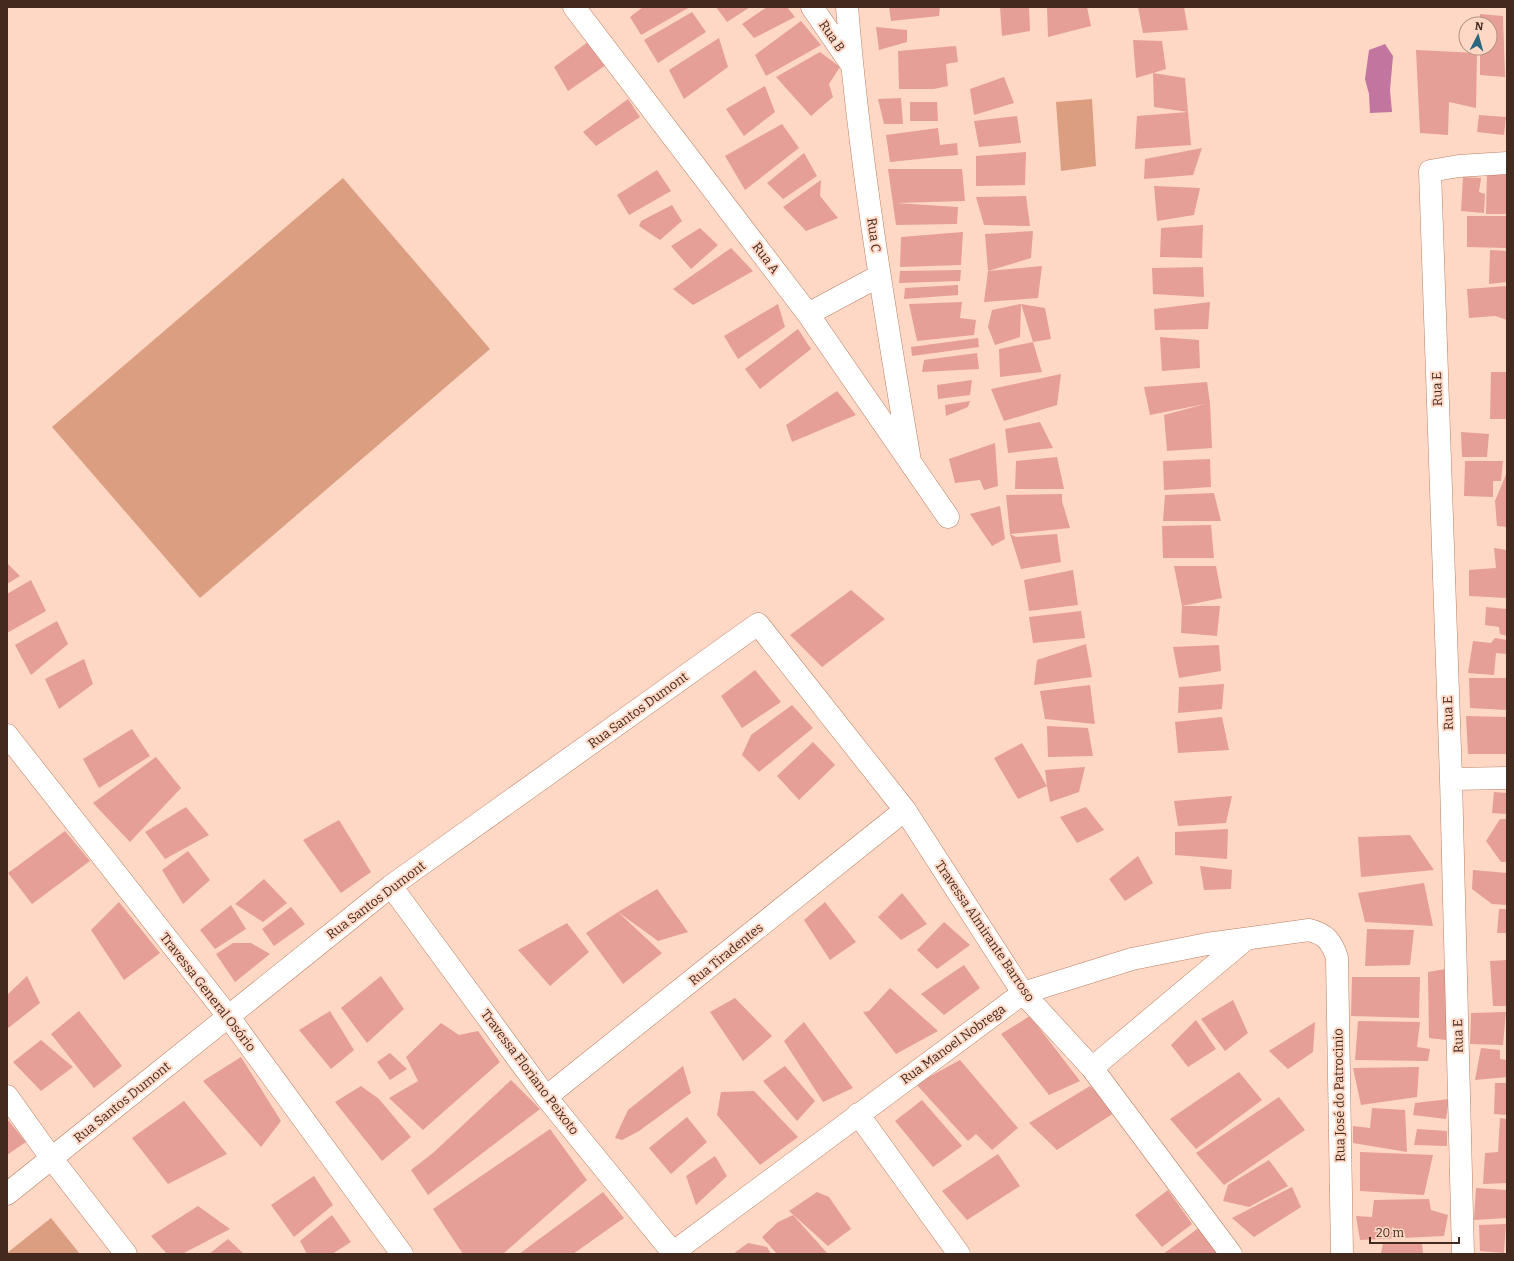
<svg xmlns="http://www.w3.org/2000/svg" width="1514" height="1261" viewBox="0 0 1514 1261" font-family="Bitter,serif">
  <style>
    .green { fill: #dc9e81 }
    .water { fill: #c2759f }
    .building { fill: #e59f97 }
    .lines { fill: none; stroke-linecap: round; stroke-linejoin: round }
    .street-casing { stroke: #bb8063; stroke-width: 23 }
    .street { stroke: #fff; stroke-width: 22 }
    .labels { text-anchor: middle; dominant-baseline: central; stroke-width: 4; stroke-linejoin: round; paint-order: stroke }
    .street-label { font-size: 13px; fill: #432a1e; stroke: #ffd7c5 }
  </style>
  <rect width="100%" height="100%" fill="#ffd7c5"/>
  <!-- green -->
  <path class="green" d="M1092,99l4,67 -35,5 -5,-69z
    M343,178l147,171 -290,249 -148,-171z
    M51,1218l29,36h-73v-1z"/>
  <!-- water -->
  <path class="water" d="M1385,44l8,12 -3,34 2,22 -22,1 -1,-19 -4,-15 4,-29z"/>
  <!-- building -->
  <path class="building" d="M643,7h47l-49,28 -11,-18z
    M716,7h34l-23,15z
    M767,7h20l8,10 -41,21 -12,-14z
    M889,7h51l-1,9 -48,5z
    M1000,7h29l1,24 -28,5z
    M1047,7h40l4,19 -43,11z
    M1138,7h46l4,23 -45,3z
    M692,12l14,20 -48,31 -14,-23z
    M1480,14l23,2 2,61 -25,-2v-27h10v-24h-10z
    M801,21l20,24 -55,31 -11,-21z
    M876,27l31,3v12l-28,8z
    M719,38l9,29 -44,32 -15,-29z
    M1133,40l29,1 4,28 -13,4 32,5 3,34 -34,-5 -1,-34 -17,5z
    M588,42l18,23 -38,26 -14,-24z
    M956,46l2,16 -12,2 2,22 -14,3h-35l-1,-38z
    M1416,50l61,3 -1,55 -27,-6 -1,33 -28,-2z
    M820,52l20,15 -11,17 4,13 -22,19 -35,-39z
    M1004,77l10,26 -40,12 -4,-26z
    M765,86l10,26 -31,24 -18,-27z
    M901,98l2,26h-19l-6,-25z
    M628,99l12,18 -44,29 -13,-14z
    M910,102h27l1,19h-28z
    M1188,112l3,33 -56,4 2,-33z
    M1479,115l27,2 -2,18 -27,-3z
    M1017,116l4,27 -42,4 -5,-26z
    M782,124l17,24 -54,42 -20,-34z
    M938,128l2,17 17,-2 1,12 -68,7 -4,-27z
    M1202,148l-9,27 -49,4 1,-20z
    M1026,152l-1,33 -49,1v-30z
    M804,153l13,23 -34,23 -16,-16z
    M888,169h74l3,32 -69,2 62,4 -1,17 -61,1z
    M1487,169l20,2v43h-21z
    M657,170l14,21 -42,24 -12,-20z
    M1463,177l18,1 -2,14 6,2 -1,19 -23,-2z
    M821,180l-1,16 18,22 -32,13 -23,-24z
    M1154,186l46,2 -6,27 -37,6z
    M1026,196l4,30 -46,-1 -8,-28z
    M672,205l10,16 -22,19 -21,-14 2,-5z
    M1467,216h40v32l-40,-1z
    M1203,225l-1,33 -42,-1 1,-29z
    M700,228l18,17 -27,24 -20,-23z
    M1033,231l-2,27 -43,13 -3,-37z
    M963,232l-2,33 -61,2 1,-30z
    M731,248l22,23 -60,34 -20,-16z
    M1490,250l17,1v31l-18,2z
    M1042,266l-4,32 -54,4 4,-31z
    M1203,267l1,30 -51,-3 -1,-26z
    M961,270l-1,11 -61,2 1,-12z
    M958,285v10l-54,4 1,-11z
    M1507,286v34l-12,-4 -26,2 -2,-29z
    M962,302l-2,16 16,2 -2,15 -57,6 -8,-37z
    M1210,302l-2,27 -53,1 -1,-21z
    M778,304l7,23 -47,32 -14,-23z
    M1021,304l24,4 6,31 -18,3 9,30 -42,5 -1,-28 34,-7 -12,-38 -1,33 -25,8 -7,-18 4,-17z
    M798,329l13,20 -51,40 -15,-20z
    M1160,337l39,3 1,28 -38,3z
    M978,338l1,9 -67,9 -1,-9z
    M977,353l2,16 -57,3 2,-12z
    M1491,372h16v47h-17z
    M1061,374l-4,31 -53,16 -13,-32z
    M972,380l-2,15 -32,4 -1,-14z
    M1207,382l3,21 2,45 -45,3 -3,-36 41,-11 -55,11 -6,-28z
    M837,391l19,24 -64,27 -6,-17z
    M970,401l-2,6 -22,9 -1,-11z
    M1040,422l13,26 -45,5 -3,-24z
    M1461,432l28,2 -2,23h-25z
    M995,443l3,43 -14,4 -4,-10 -25,3 -6,-24z
    M1057,457l7,32h-49l1,-28z
    M1210,459l1,28 -47,3 -1,-29z
    M1465,461h38l-2,20h-8v16l-29,-1z
    M1507,472v55l-10,-1 -2,-25z
    M1214,493l7,28h-58l2,-26z
    M1062,494v7l8,27 -60,6 6,3 41,-3 4,28 -40,7 -11,-35 -4,-39z
    M1000,506l5,33 -13,7 -22,-32z
    M1211,525l3,33h-51l-1,-32z
    M1494,548l13,2v48l-38,-2v-26l27,-2z
    M7,563l13,13 -13,8z
    M1174,566h42l6,32 -40,8h38l-3,30 -36,-3 1,-27z
    M1073,570l5,35 -49,6 -5,-31z
    M31,580l15,31 -39,22v-39z
    M851,590l34,29 -63,48 -32,-32z
    M1486,607l21,2v27l-7,-2 -1,-7 -14,-2z
    M1081,611l4,27 -52,5 -4,-26z
    M57,621l11,23 -37,31 -16,-30z
    M1495,638l12,2v14l-11,-1 -2,22 -26,-2 5,-32 18,2z
    M1086,644l6,33 -58,8 3,-25z
    M1219,645l2,26 -42,7 -6,-31z
    M84,659l9,25 -34,25 -14,-30z
    M755,670l26,32 -39,26 -21,-32z
    M1469,678h38v32l-37,-2z
    M1224,684l-2,25 -44,4 1,-26z
    M1090,685l5,39 -50,-5 -5,-28z
    M792,705l21,23 -54,44 -17,-17 9,-20z
    M1466,716l41,1v37h-39z
    M1222,717l7,33 -51,3 -3,-31z
    M1047,726l41,2 5,28 -45,1z
    M132,729l18,27 -51,32 -16,-29z
    M813,742l22,23 -36,35 -22,-24z
    M1022,743l25,43 -2,-16 40,-3 -6,25 -29,10 -3,-16 -29,13 -24,-41z
    M156,757l25,31 -51,54 -37,-39z
    M1494,792l13,1v21l-15,-1z
    M1232,796l-6,27 -48,3 -4,-25z
    M186,807l23,28 -44,24 -20,-27z
    M1086,807l18,23 -27,13 -17,-26z
    M1500,819h7v43h-6l-15,-21z
    M339,820l32,52 -30,21 -38,-53z
    M1228,829l-1,30 -52,-4v-23z
    M65,831l25,30 -58,43 -24,-31z
    M1410,835l24,35 -73,7 -3,-40z
    M188,851l22,29 -27,24 -21,-34z
    M1138,856l15,27 -28,18 -16,-22z
    M1200,866l32,4 -1,19 -27,1z
    M1473,870l34,3v32l-15,-1 -20,-15z
    M264,879l23,24 -24,19 -28,-18z
    M1424,883l9,43 -68,-4 -7,-29z
    M657,889l31,43 -30,9 -40,-29 44,41 -39,31 -37,-51 32,-21z
    M902,893l25,31 -26,16 -23,-23z
    M119,902l41,51 -36,27 -33,-50z
    M825,902l31,40 -26,18 -26,-40z
    M231,905l15,24 -31,20 -15,-19z
    M291,907l14,17 -31,22 -12,-17z
    M1499,909h8v24h-10z
    M944,922l26,23 -33,24 -20,-19z
    M567,923l22,29 -39,34 -32,-36z
    M1367,929l47,1 -4,35 -45,1z
    M233,943h18l19,11 -35,28 -19,-28z
    M1507,960v46h-14l-3,-45z
    M964,965l16,23 -36,27 -23,-21z
    M1446,969v71l-17,-2 -1,-66z
    M27,976l13,27 -33,26v-34z
    M381,976l23,33 -37,34 -26,-35z
    M1352,977h68l-1,41 -68,-2z
    M890,988l48,43 -42,23 -33,-42 6,-1z
    M735,998l37,38 -29,25 -33,-49z
    M1233,1000l15,33 -23,18 -24,-32z
    M79,1011l43,55 -28,22 -43,-54z
    M330,1011l24,39 -23,19 -32,-39z
    M1506,1012l-3,33 -33,-1 1,-31z
    M1030,1016l50,65 -31,14 -48,-61z
    M1196,1020l20,29 -28,18 -17,-22z
    M1358,1021l62,1 -3,25 13,2 -2,12 -73,-1z
    M804,1022l49,66 -30,14 -39,-61z
    M1315,1022l-2,30 -25,17 -19,-18z
    M441,1023l18,12 19,-4 22,31 -77,68 -34,-32 29,-17 -12,-24z
    M41,1040l32,27 -32,24 -28,-29z
    M1481,1048l19,2v9l7,1v17l-32,3z
    M390,1053l17,16 -17,11 -13,-18z
    M241,1057l40,64 -20,26 -58,-66z
    M960,1060l58,68 -26,22 -16,-16 -8,7 -52,-57z
    M683,1066l8,27 -52,38 -17,9 -7,-2 13,-28z
    M785,1066l30,35 -18,20 -34,-40z
    M1419,1067l-2,30 -56,8 -8,-37z
    M1239,1072l23,28 -66,49 -26,-30z
    M511,1080l29,29 -112,86 -17,-25 22,-17z
    M1495,1083h12v32l-13,-1z
    M361,1086l18,13 32,38 -29,24 -47,-59z
    M1090,1086l27,25 -60,39 -28,-27z
    M754,1091l44,46 -38,28 -43,-50 4,-23z
    M1279,1097l26,33 -81,55 -28,-32z
    M1449,1099l-3,20 -33,-4 2,-12z
    M922,1100l40,46 -29,21 -38,-46z
    M184,1101l43,53 -59,30 -36,-46z
    M1372,1108l33,2 2,42 -54,-9v-17l17,2z
    M687,1117l20,25 -36,32 -22,-26z
    M1500,1118l7,1v64l-24,1 2,-31 13,-1z
    M7,1119l19,23 -19,13z
    M550,1129l37,51 -84,74h-40l-30,-45z
    M1417,1129l30,2v15l-33,-1z
    M1360,1152l73,3 -9,40 -64,-4z
    M998,1154l22,32 -53,34 -25,-29z
    M715,1156l12,20 -31,29 -10,-29z
    M1269,1160l19,26 -39,21 -26,-6 5,-16z
    M314,1176l19,29 -39,32 -23,-32z
    M1292,1187l9,20 -47,30 -22,-19z
    M1476,1188l31,2v28l-33,2z
    M1168,1190l24,34 -30,23 -27,-32z
    M603,1192l21,26 -51,36h-54z
    M817,1192l12,5 22,32 -23,17 -39,-35z
    M1429,1199l2,11 17,5 -4,21 -84,4 -4,-24 16,1 2,-17z
    M198,1206l32,23 -48,25h-15l-16,-18z
    M332,1215l19,27 -19,12h-25l-7,-13z
    M793,1215l35,39h-51l-15,-17 16,-15z
    M1506,1224l-2,29 -24,-2 -1,-26z
    M1200,1227l20,27h-57z
    M228,1239l16,15h-35z
    M748,1243l19,4 4,7h-38z
    M1383,1243h39l1,11h-42z"/>
  <g class="lines">
    <!-- street casing -->
    <g class="street-casing">
      <path id="street" d="M574,7l234,307 140,203
        M812,7l39,57
        M847,7c12,150 37,300 62,448
        M808,314l71,-38
        M7,735l221,281 174,238
        M1451,779l56,-1
        M391,886l155,211 128,157
        M1092,1068l154,-129
        M7,1096l45,63 74,95
        M546,1097l359,-287
        M858,1114l101,140
        M7,1194l384,-308 367,-262 147,186 118,183 69,75 139,186
        M671,1254l352,-261 109,-34 75,-15 102,-14c17,4 23,12 28,28l5,296
        M1463,1254l-12,-475 -21,-608 29,-5 48,-3"/>
    </g>
    <!-- street -->
    <use href="#street" class="street"/>
  </g>
  <g class="labels">
    <!-- street labels -->
    <g class="street-label">
      <text transform="translate(832 36) rotate(56)">Rua B</text>
      <text transform="translate(874 235) rotate(82)">Rua C</text>
      <text transform="translate(766 258) rotate(53)">Rua A</text>
      <text transform="translate(1437 389) rotate(-92)">Rua E</text>
      <text transform="translate(638 710) rotate(-36)">Rua Santos Dumont</text>
      <text transform="translate(1448 713) rotate(-92)">Rua E</text>
      <text transform="translate(376 900) rotate(-37)">Rua Santos Dumont</text>
      <text transform="translate(985 931) rotate(56)">Travessa Almirante Barroso</text>
      <text transform="translate(726 954) rotate(-39)">Rua Tiradentes</text>
      <text transform="translate(208 992) rotate(52)">Travessa General Osório</text>
      <text transform="translate(1458 1036) rotate(-91)">Rua E</text>
      <text transform="translate(953 1044) rotate(-36)">Rua Manoel Nobrega</text>
      <text transform="translate(530 1072) rotate(53)">Travessa Floriano Peixoto</text>
      <text transform="translate(1339 1095) rotate(-91)">Rua José do Patrocinio</text>
      <text transform="translate(122 1102) rotate(-39)">Rua Santos Dumont</text>
    </g>
  </g>
  <!-- border -->
  <rect width="1514" height="1261" fill="none" stroke="#432a1e" stroke-width="16"/>
  <!-- north arrow -->
  <g transform="translate(1478 36) rotate(6)"><circle r="19" fill="#ffd7c5" stroke="#b49282"/>
  <path d="M0-3L7 15L0 10L-7 15Z" fill="#2b677f"/>
  <text y="-6" font-size="11" font-weight="bold" text-anchor="middle" fill="#432a1e">N</text>
  </g>
  <!-- scale -->
  <path d="M1370 1237v6h89v-6" fill="none" stroke="#432a1e" stroke-width="2"/>
  <text x="1376" y="1237" font-size="12" fill="#432a1e" stroke="#ffd7c5" stroke-width="3" paint-order="stroke">20 m</text>
</svg>
